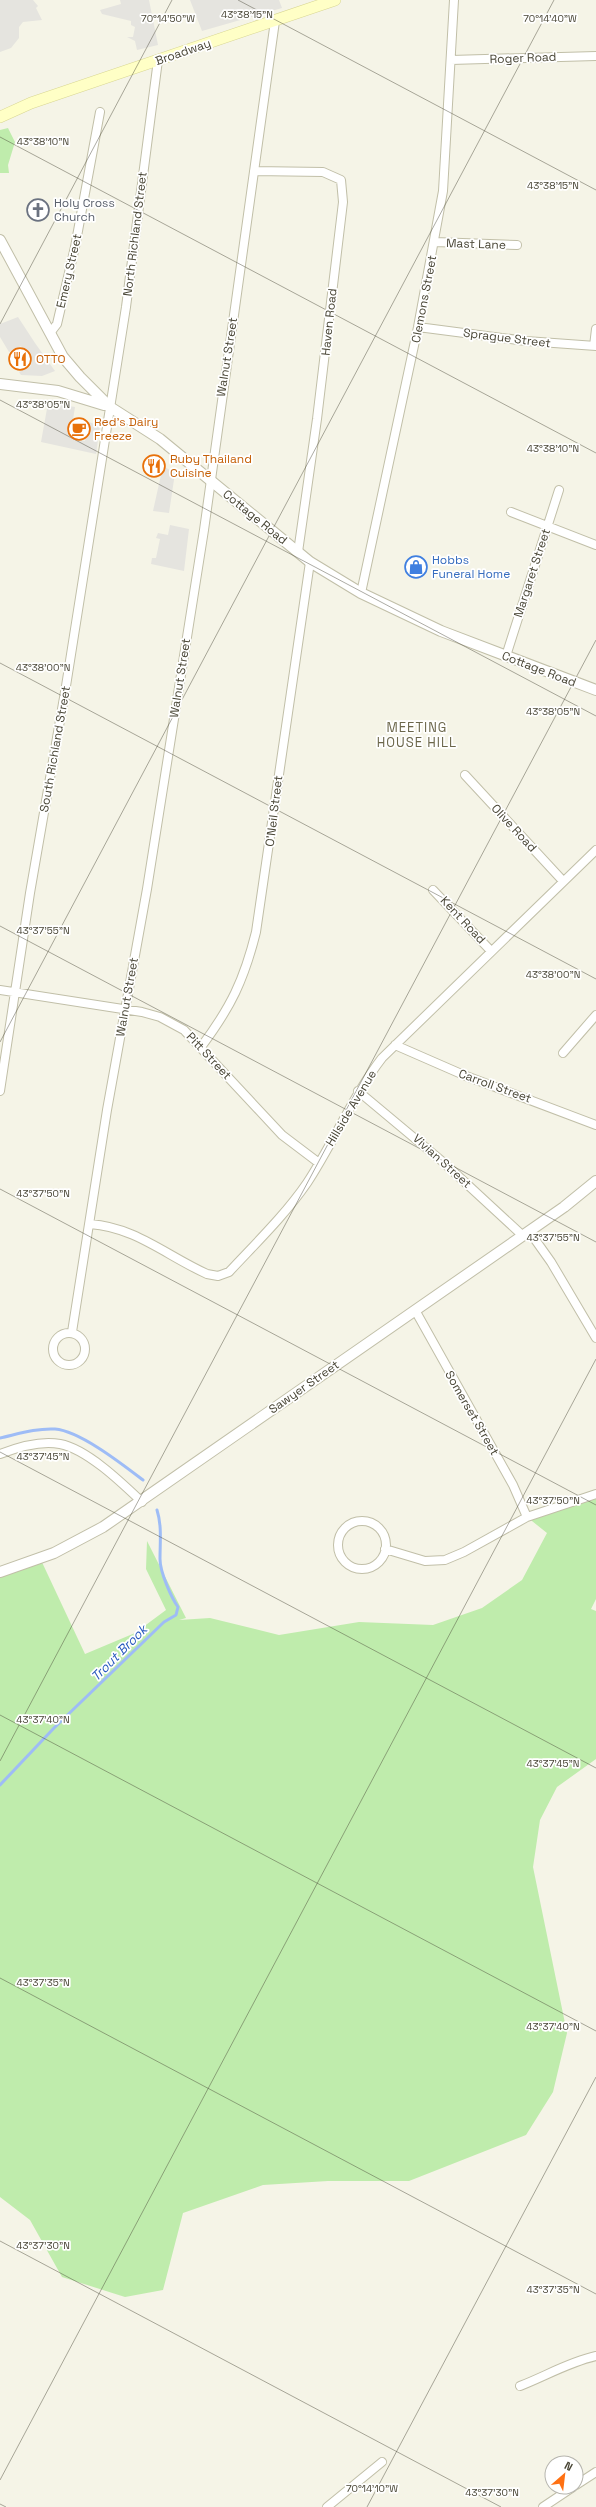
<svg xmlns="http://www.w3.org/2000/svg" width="596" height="2507" viewBox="0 0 596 2507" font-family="'Space Grotesk',sans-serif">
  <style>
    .green { fill: #bfecac }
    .parking { fill: #e5e4df }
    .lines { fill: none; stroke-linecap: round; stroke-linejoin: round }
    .stream { stroke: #9ebcf6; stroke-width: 3 }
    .minor-casing { stroke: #c1bfa8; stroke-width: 10 }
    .tertiary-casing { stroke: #c1bfa8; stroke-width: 12 }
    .secondary-casing { stroke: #d8d693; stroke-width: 12 }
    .minor { stroke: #fff; stroke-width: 8 }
    .tertiary { stroke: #fff; stroke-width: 10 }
    .secondary { stroke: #ffffc6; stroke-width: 11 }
    .ticks { fill: none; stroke: #484535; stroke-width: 1; stroke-opacity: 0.45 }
    .labels { text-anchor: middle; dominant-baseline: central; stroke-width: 3.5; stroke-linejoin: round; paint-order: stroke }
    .street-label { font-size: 12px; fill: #484535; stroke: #fff }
    .worship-label { font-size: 12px; fill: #5b616d; stroke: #fff; text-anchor: start }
    .food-label { font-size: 12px; fill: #c56008; stroke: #fff; text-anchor: start }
    .shop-label { font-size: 12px; fill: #366cbe; stroke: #fff; text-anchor: start }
    .neighbourhood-label { font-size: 13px; letter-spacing: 1px; fill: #6c674b; stroke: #fff }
    .water-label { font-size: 13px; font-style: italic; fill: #2557bd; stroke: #fff }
    .ticks-label { font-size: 10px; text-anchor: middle; fill: #484535; stroke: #fff; stroke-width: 3.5; stroke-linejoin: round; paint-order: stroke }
  </style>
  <rect width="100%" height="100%" fill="#f5f4e7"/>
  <!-- green -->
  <path class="green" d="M8,128l7,14 -7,23 1,8h-9v-43z
    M596,1494v105l-5,10 5,2v148l-39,28 -17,33 -7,47 34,166 -14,59 -27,43 -117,46h-81l-65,4 -80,28 -20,77 -38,7 -63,-20 -32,-57 -30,-23v-625l40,-14 45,96 50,-21 31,-23 -20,-41 1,-28 39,77 -7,2 31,-2 69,17 80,-13 74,3 49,-17 40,-28 25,-47 -20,-16z"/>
  <!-- parking -->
  <path class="parking" d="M0,0h33l5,6 -2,2 6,12 -19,2 -4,5v11l-8,10 -11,4z
    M120,0h29l9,45 -21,5 -2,-9 -8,-4h6l2,-10 -4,-2v-4l-29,-7 -2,-4 21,-6z
    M190,0h89l3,8 -80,23z
    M18,317l17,26 20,28 -13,5 -21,-1 -2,-3 12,-6 -10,-20 -12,6 -9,-15v-13z
    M48,403l27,4 -5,31 15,3 4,-19 11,4 -4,28 -55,-12z
    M163,466l12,7 -6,40 -16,-2z
    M170,525l19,4 -5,42 -33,-7 1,-6h4l4,-19 -4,-1 2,-5 10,2z"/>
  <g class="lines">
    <!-- stream -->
    <path class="stream" d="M0,1438c18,-4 36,-10 55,-9 25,2 67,35 88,51
      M0,1785l54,-57 110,-106 12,-7 2,-8c-7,-10 -18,-35 -18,-48 0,-17 2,-33 -3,-49"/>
    <!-- minor casing -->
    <g class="minor-casing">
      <path id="minor" d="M451,60l145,-4
        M254,171l69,1 18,8 2,22 -26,217 -19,133
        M435,242l82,3
        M418,327l108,14 70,5
        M50,333l7,-9 18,-77 25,-135
        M594,346l2,-17
        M511,512l85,33
        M361,593l57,-266 25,-136 11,-191
        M506,656l53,-166
        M465,775l98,106
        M433,890l58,61
        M0,990l142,22 18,5 24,13 98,105 37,28
        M395,1045l71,31 130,49
        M201,1047c30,-40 43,-67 55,-115l54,-370
        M563,1053l33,-38
        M0,1091l30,-198 36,-207 60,-379 32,-247
        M358,1091l85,71 79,73
        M90,1224c45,3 77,32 117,50l11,2 11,-4c27,-29 56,-57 78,-89 27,-41 45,-86 75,-125l214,-208
        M529,1231l22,31 45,76
        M415,1310l98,175 14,32
        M72,1332l35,-222 40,-221 57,-359 71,-509
        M53 1349a16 16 0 1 1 32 0a16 16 0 1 1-32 0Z
        M0,1454c18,-7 40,-14 60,-10 27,5 62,39 82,58
        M338 1545a24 24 0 1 1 48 0a24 24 0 1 1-48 0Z
        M385,1549l40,12 20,-1 19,-8 63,-35 69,-23
        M520,2386c26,-10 49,-24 76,-30
        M576,2485l20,-13
        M327,2507l55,-45
        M543,2507l30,-20"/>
    </g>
    <!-- tertiary casing -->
    <g class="tertiary-casing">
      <path id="tertiary" d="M0,240l63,117 17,20 30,30 50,32 150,123 51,31 80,38 155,59
        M0,384l58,7 46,14
        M0,1572l54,-19 49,-26 461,-320 32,-26"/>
    </g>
    <!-- secondary casing -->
    <g class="secondary-casing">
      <path id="secondary" d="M0,117l31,-14 304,-103"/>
    </g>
    <!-- minor -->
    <use href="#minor" class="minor"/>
    <!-- tertiary -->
    <use href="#tertiary" class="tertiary"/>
    <!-- secondary -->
    <use href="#secondary" class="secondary"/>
  </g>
  <!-- ticks -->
  <path class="ticks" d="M238,0l358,190M0,137l596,316M0,324l172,-324M0,400l596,316M0,663l596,316M0,926l596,316M0,1042l554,-1042M0,1189l596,316M0,1452l596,316M0,1715l596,316M0,1761l596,-1121M0,1978l596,316M0,2241l501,266M0,2480l596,-1121M0,2504l6,3M367,2507l229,-430"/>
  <!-- icons -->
  <defs>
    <g id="church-ring" transform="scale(1.15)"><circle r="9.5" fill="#fff" stroke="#6b7280" stroke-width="1.5"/><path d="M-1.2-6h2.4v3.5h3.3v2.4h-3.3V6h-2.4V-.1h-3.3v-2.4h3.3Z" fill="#6b7280"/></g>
    <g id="restaurant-ring" transform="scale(1.15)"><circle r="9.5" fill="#fff" stroke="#e8710a" stroke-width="1.5"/><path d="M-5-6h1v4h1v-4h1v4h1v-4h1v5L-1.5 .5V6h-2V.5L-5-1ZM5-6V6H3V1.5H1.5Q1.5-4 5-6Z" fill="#e8710a"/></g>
    <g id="cafe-ring" transform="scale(1.15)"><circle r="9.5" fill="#fff" stroke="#e8710a" stroke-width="1.5"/><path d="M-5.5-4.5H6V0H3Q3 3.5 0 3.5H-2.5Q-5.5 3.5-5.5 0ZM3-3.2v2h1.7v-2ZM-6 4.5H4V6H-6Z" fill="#e8710a"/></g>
    <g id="shop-ring" transform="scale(1.15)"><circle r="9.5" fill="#fff" stroke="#3f7fe0" stroke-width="1.5"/><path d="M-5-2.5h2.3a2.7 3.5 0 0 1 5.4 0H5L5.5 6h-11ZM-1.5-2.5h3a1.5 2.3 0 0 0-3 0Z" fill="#3f7fe0"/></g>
  </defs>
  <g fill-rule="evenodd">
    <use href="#church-ring" x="38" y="210"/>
    <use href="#restaurant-ring" x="20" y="359"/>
    <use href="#cafe-ring" x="79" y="429"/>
    <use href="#restaurant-ring" x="154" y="466"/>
    <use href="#shop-ring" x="416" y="567"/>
  </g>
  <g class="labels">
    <!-- street labels -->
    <g class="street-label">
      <text transform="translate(183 52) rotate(-19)">Broadway</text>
      <text transform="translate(523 58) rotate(-2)">Roger Road</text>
      <text transform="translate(135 234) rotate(-83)">North Richland Street</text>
      <text transform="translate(476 244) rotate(2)">Mast Lane</text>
      <text transform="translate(69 271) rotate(-77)">Emery Street</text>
      <text transform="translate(424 299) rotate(-79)">Clemons Street</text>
      <text transform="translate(329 322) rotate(-84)">Haven Road</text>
      <text transform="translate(507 338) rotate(7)">Sprague Street</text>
      <text transform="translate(227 357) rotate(-81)">Walnut Street</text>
      <text transform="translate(255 517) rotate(39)">Cottage Road</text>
      <text transform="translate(532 573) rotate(-72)">Margaret Street</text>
      <text transform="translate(539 669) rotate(21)">Cottage Road</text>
      <text transform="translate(180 678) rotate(-81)">Walnut Street</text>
      <text transform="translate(55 749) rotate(-80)">South Richland Street</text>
      <text transform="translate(274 811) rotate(-83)">O'Neil Street</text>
      <text transform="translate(514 828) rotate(47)">Olive Road</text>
      <text transform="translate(463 920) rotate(47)">Kent Road</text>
      <text transform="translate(127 997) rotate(-80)">Walnut Street</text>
      <text transform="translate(209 1056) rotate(47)">Pitt Street</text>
      <text transform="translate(495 1086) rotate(20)">Carroll Street</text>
      <text transform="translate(351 1108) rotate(-59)">Hillside Avenue</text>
      <text transform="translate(442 1161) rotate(42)">Vivian Street</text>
      <text transform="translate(304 1387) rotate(-35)">Sawyer Street</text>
      <text transform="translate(472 1413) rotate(60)">Somerset Street</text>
    </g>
    <!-- worship labels -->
    <g class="worship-label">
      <text x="54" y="203">Holy Cross<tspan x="54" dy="14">Church</tspan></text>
    </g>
    <!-- food labels -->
    <g class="food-label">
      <text x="36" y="359">OTTO</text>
      <text x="94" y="422">Red's Dairy<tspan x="94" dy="14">Freeze</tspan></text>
      <text x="170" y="459">Ruby Thailand<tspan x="170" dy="14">Cuisine</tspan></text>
    </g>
    <!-- shop labels -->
    <g class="shop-label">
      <text x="432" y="560">Hobbs<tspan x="432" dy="14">Funeral Home</tspan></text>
    </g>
    <!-- neighbourhood labels -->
    <g class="neighbourhood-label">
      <text x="417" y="727">MEETING<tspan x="417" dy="15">HOUSE HILL</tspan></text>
    </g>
    <!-- water labels -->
    <g class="water-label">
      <text transform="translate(119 1653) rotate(-45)">Trout Brook</text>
    </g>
  </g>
  <g class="ticks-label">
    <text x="247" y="18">43°38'15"N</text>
    <text x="168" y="22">70°14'50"W</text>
    <text x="550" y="22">70°14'40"W</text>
    <text x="43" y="145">43°38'10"N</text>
    <text x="553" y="189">43°38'15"N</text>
    <text x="43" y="408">43°38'05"N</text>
    <text x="553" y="452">43°38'10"N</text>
    <text x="43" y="671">43°38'00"N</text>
    <text x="553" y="715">43°38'05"N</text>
    <text x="43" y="934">43°37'55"N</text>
    <text x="553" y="978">43°38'00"N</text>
    <text x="43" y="1197">43°37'50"N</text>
    <text x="553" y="1241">43°37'55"N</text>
    <text x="43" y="1460">43°37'45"N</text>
    <text x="553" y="1504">43°37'50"N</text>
    <text x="43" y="1723">43°37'40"N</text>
    <text x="553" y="1767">43°37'45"N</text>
    <text x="43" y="1986">43°37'35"N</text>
    <text x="553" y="2030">43°37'40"N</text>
    <text x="43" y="2249">43°37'30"N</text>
    <text x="553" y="2293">43°37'35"N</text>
    <text x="372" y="2492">70°14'10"W</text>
    <text x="492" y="2496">43°37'30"N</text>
  </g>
  <!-- north arrow -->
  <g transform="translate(564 2475) rotate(28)"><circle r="19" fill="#ffffff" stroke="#b6b5ae"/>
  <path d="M0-3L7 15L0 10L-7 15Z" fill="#ff7113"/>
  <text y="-6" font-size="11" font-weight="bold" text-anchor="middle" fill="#484535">N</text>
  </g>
</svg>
